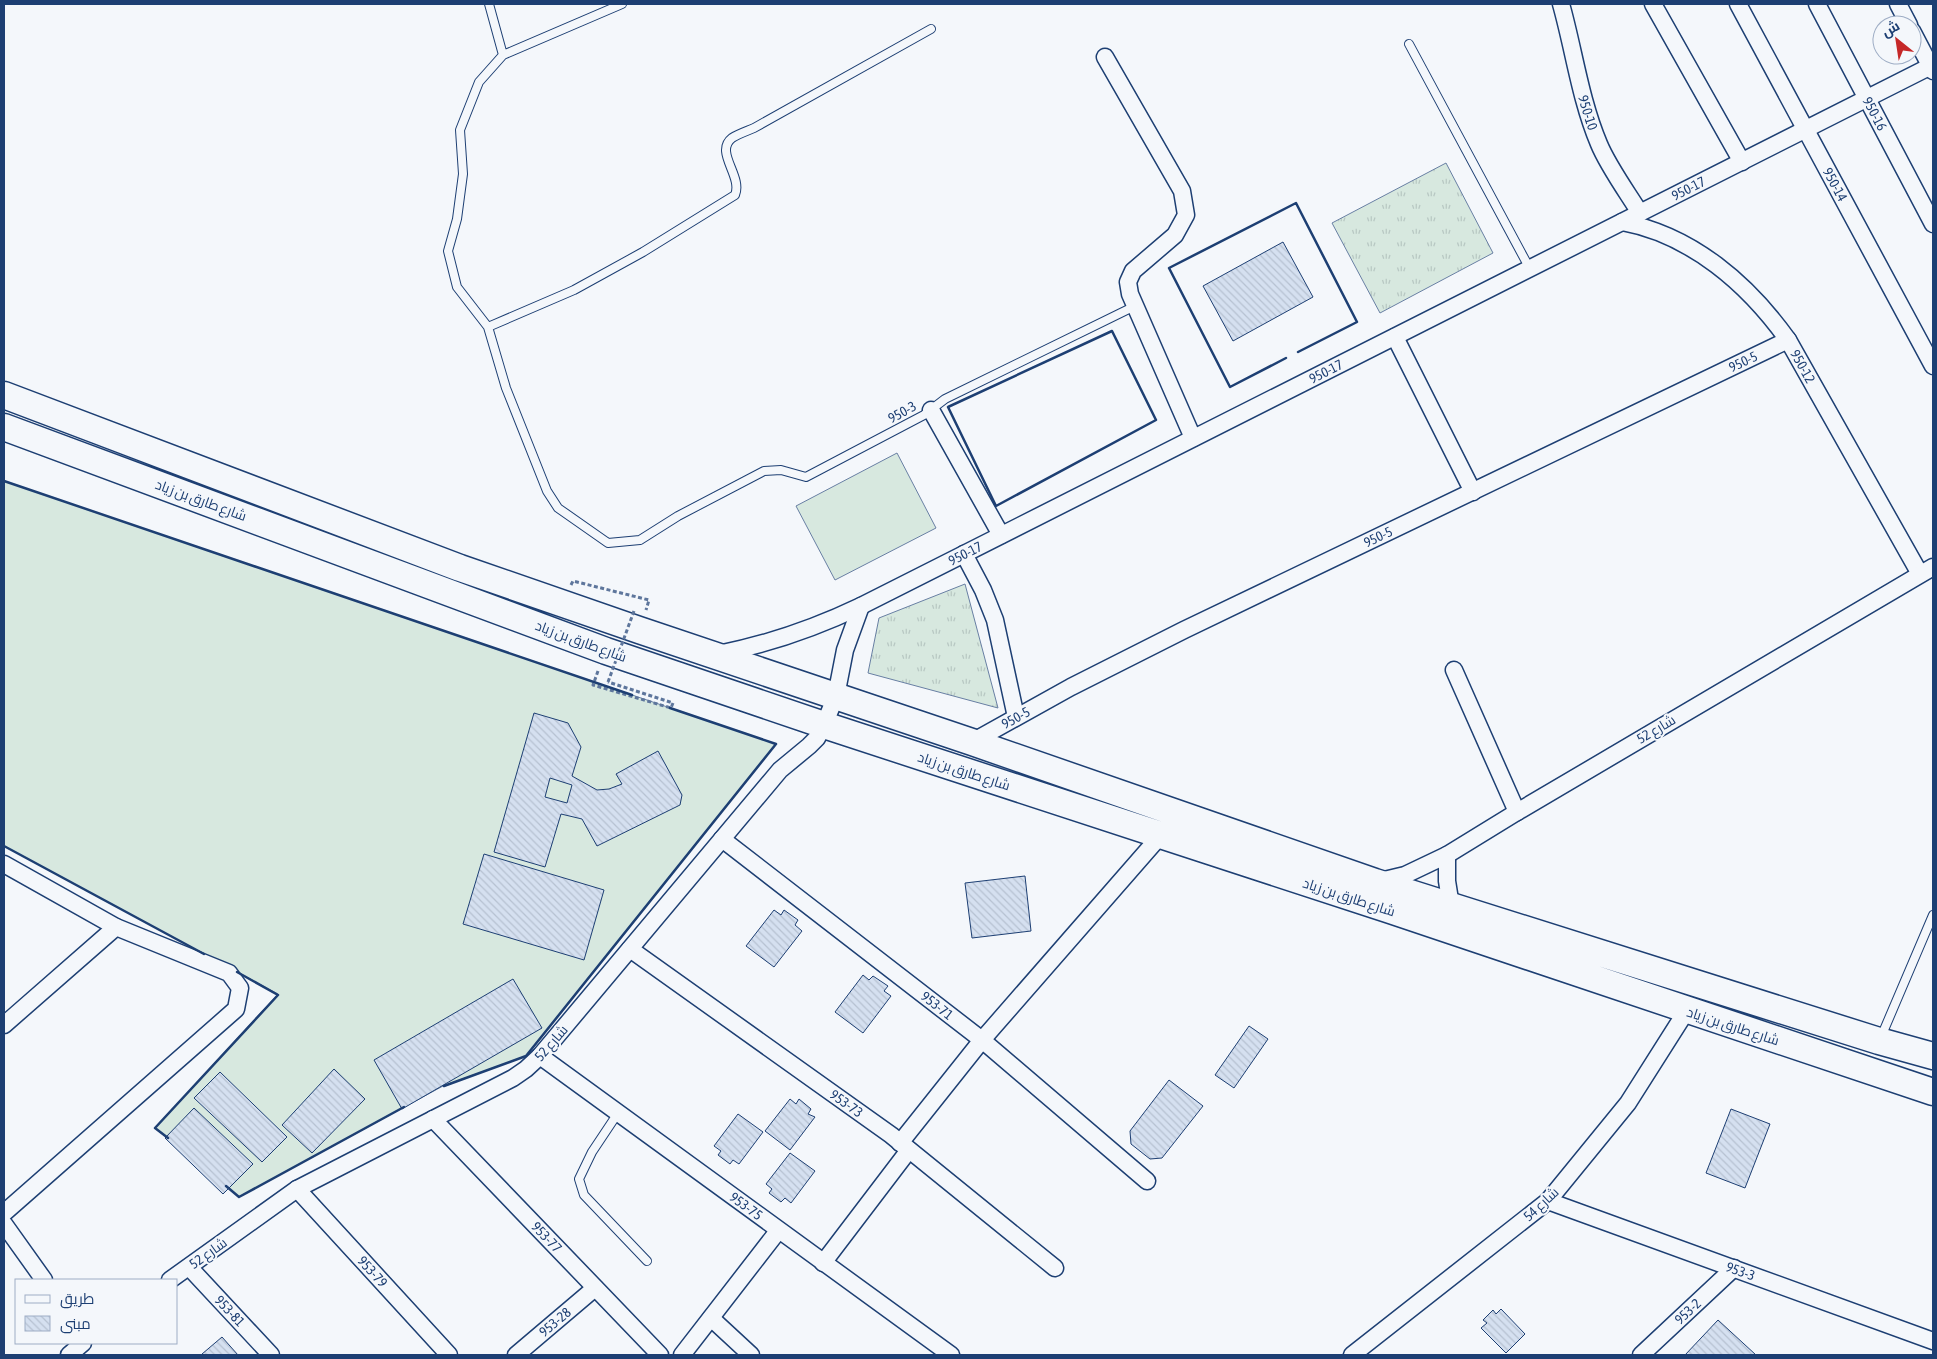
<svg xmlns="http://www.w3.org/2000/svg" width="1937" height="1359" viewBox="0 0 1937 1359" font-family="'Asap Condensed',Cairo,sans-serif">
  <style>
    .grass { fill: url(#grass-tufts); stroke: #687fa3 }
    .pitch { fill: #d7e8df; stroke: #687fa3 }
    .building { fill: url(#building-back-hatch); stroke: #1d3f73; fill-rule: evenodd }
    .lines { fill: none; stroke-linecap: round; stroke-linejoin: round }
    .lane-casing { stroke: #1d3f73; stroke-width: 10 }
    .street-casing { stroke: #1d3f73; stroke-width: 19 }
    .primary-casing { stroke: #1d3f73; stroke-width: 29 }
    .path { stroke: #5e769c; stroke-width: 3; stroke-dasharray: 4 2.5; stroke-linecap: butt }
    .lane { stroke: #f4f7fb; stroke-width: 8 }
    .street { stroke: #f4f7fb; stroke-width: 16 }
    .primary { stroke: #f4f7fb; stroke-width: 26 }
    .path-bridge { stroke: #5e769c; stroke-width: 3; stroke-dasharray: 4 2.5; stroke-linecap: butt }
    .wall { stroke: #1d3f73; stroke-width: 2.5 }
    .labels { text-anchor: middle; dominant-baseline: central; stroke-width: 4; stroke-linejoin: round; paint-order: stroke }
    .street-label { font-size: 14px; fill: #1d3f73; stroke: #f4f7fb }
  </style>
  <defs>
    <pattern id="grass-tufts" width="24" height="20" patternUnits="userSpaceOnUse" patternTransform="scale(1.25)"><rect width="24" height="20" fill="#d7e8df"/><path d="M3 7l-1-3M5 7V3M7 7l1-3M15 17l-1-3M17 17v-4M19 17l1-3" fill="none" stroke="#b8c8c3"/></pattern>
    <pattern id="building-back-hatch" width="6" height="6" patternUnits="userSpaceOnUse" patternTransform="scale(1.25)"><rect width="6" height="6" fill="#d5e0f0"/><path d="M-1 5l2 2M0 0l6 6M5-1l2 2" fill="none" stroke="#b6c1d1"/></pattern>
  </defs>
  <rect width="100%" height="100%" fill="#f4f7fb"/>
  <!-- grass -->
  <path class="grass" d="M1446,163l47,90 -113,60 -48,-90z
    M965,584l33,124 -130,-35 11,-55z"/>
  <!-- pitch -->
  <path class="pitch" d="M897,453l39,75 -101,52 -39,-74z
    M4,481l772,263 -250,312 -83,30 -204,111 -84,-69 123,-134 -274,-148z"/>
  <!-- building -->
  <path class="building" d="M1283,242l30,55 -80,44 -30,-55z
    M534,713l34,10 13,24 -9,29 25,14 12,-1 13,-5 -6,-10 42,-23 24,44 -2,10 -83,41 -15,-27 -21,-5 -16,53 -51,-15zM550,778l22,7 -5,18 -22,-6z
    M484,854l120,36 -20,70 -121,-36z
    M1025,876l6,55 -59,7 -7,-55z
    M774,910l7,5 3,-5 14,10 -3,5 7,6 -28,36 -28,-21z
    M863,975l6,5 4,-4 15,10 -4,5 7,5 -28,37 -28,-21z
    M513,979l29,49 -140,81 -28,-49z
    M1249,1026l19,13 -34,49 -19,-13z
    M334,1069l31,30 -53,54 -30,-28z
    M220,1072l67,65 -25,25 -68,-64z
    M1169,1080l34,26 -41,52 -12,1 -19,-15 -1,-13z
    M790,1099l6,5 3,-5 12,10 -3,5 7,3 -25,33 -25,-19z
    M194,1108l59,56 -30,30 -58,-56z
    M1731,1109l39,15 -25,64 -39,-15z
    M738,1114l25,18 -24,32 -6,-4 -3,4 -12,-9 3,-4 -7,-5z
    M790,1153l25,18 -24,32 -6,-5 -4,4 -12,-9 3,-4 -6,-5z
    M1501,1309l24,25 -19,19 -25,-25 6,-5 -4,-3 10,-10 3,4z
    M1718,1320l38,35h-71z
    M222,1337l16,18h-35l-1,-1z"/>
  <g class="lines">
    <!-- lane casing -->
    <g class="lane-casing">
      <path id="lane" d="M489,4l14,51 -24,27 -19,48 3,44 -6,45 -9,32 9,36 31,40 18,61 41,103 11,17 50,35 32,-3 38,-24 86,-45 17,-1 25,7 118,-62 21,-16 190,-93
        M1409,44l121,225
        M503,55l119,-51
        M488,327l86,-37 69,-38 92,-57c8,-19 -21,-43 -3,-57 6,-4 15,-7 22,-10l177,-99
        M1881,1037l52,-122
        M618,1113l-26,39 -13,27 5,16 63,66"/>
    </g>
    <!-- street casing -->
    <g class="street-casing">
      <g id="street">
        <path id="s1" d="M1561,4c13,46 19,95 38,140 9,22 28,48 41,69"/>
        <path d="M1653,4l89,158"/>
        <path id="s2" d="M1738,4l195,362"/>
        <path id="s3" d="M1817,4l116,220"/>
        <path d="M1898,4l11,21"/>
        <path d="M1912,31l21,40"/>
        <path d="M1105,57l77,134 4,24 -11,20 -42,36 -5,11 2,12 63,144"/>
        <path id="s4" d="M1622,222c70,13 126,62 166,118l132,234"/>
        <path d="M1395,337l78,155"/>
        <path d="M931,410l70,125"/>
        <path d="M964,554l19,36 12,30 21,97"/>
        <path id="s5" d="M718,654c51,-10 97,-26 143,-48l1072,-541"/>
        <path d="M1454,670l63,142"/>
        <path id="s6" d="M972,742l99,-55 113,-57 604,-290"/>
        <path id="s7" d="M722,839l260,201 165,141"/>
        <path d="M1447,855v26l4,25"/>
        <path d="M4,864l112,63 113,46 11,15 -4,21 -232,204"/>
        <path d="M1380,881l25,-6 42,-20 70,-43 416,-245"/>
        <path id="s8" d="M630,949l261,186 164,133"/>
        <path d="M4,1025l112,-98"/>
        <path id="s9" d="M540,1056l411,299"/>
        <path id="s10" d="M433,1119l227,236"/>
        <path d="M900,1143l82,-103 179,-205"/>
        <path id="s11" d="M297,1189l152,166"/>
        <path id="s12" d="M1548,1201l385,140"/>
        <path d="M4,1224l40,56"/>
        <path d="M823,1263l86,-113"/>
        <path id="s13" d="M189,1267l82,88"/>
        <path d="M170,1280l127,-91 216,-111 13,-9 14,-13 240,-286 29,-24 8,-8 7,-13 12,-29 9,-46 16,-44"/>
        <path d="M711,1318l40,37"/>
        <path d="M69,1355l14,-12"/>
        <path id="s14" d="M516,1355l79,-67"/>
        <path d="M682,1355l96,-124"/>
        <path d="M1352,1355l196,-154 80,-98 59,-93"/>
        <path id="s15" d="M1641,1355l93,-87"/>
      </g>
    </g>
    <!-- primary casing -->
    <g class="primary-casing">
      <path id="primary" d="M4,395l456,173 179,62 333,112 403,140 504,159 54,15
        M4,427l602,224 218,74 566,185 543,182"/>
    </g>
    <!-- path -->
    <path class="path" d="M571,585l2,-4 76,19 -3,10
      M598,671l-5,14 78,23 2,-5 -65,-21"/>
    <!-- lane -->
    <use href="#lane" class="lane"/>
    <!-- street -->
    <use href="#street" class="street"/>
    <!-- primary -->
    <use href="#primary" class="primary"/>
    <!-- path-bridge -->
    <path class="path-bridge" d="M608,682l26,-71"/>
    <!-- wall -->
    <path class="wall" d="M1112,331l44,89 -160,86 -48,-99z
      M1286,358l-56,29 -61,-119 127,-65 61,119 -59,30
      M4,481l628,214
      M4,846l200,108
      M444,1086l82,-30 250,-312 -106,-36
      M168,1138l-13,-10 123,-133 -41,-23
      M226,1186l13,11 165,-90"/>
  </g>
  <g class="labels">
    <!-- street labels -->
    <g class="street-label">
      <text stroke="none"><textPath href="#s1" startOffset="112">950-10</textPath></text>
      <text stroke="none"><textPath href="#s3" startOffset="124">950-16</textPath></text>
      <text stroke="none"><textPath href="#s2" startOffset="205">950-14</textPath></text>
      <text stroke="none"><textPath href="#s5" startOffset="1078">950-17</textPath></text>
      <text stroke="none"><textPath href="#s6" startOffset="860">950-5</textPath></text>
      <text stroke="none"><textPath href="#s4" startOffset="239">950-12</textPath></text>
      <text stroke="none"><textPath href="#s5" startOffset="672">950-17</textPath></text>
      <text transform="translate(902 412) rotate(-29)">950-3</text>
      <text transform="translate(201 500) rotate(20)">شارع طارق بن زياد</text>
      <text stroke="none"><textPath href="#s6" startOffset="455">950-5</textPath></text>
      <text stroke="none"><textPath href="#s5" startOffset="268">950-17</textPath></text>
      <text transform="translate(581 641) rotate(20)">شارع طارق بن زياد</text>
      <text stroke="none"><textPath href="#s6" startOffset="50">950-5</textPath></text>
      <text transform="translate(1656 729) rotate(-31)">شارع 52</text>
      <text transform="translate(964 771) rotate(18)">شارع طارق بن زياد</text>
      <text transform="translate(1349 897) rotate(18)">شارع طارق بن زياد</text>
      <text stroke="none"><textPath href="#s7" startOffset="272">953-71</textPath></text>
      <text transform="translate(1733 1026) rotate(18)">شارع طارق بن زياد</text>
      <text transform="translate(551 1043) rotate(-49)">شارع 52</text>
      <text stroke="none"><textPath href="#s8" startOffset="266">953-73</textPath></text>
      <text transform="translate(1541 1204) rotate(-43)">شارع 54</text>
      <text stroke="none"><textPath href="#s9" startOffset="255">953-75</textPath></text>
      <text stroke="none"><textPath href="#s10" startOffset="164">953-77</textPath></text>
      <text transform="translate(208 1253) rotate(-36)">شارع 52</text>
      <text stroke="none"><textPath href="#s12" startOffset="205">953-3</textPath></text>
      <text stroke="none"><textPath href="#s11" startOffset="112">953-79</textPath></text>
      <text stroke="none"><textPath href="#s13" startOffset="60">953-81</textPath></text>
      <text stroke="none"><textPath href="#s15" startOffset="64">953-2</textPath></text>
      <text stroke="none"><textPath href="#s14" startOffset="51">953-28</textPath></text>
    </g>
  </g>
  <!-- border -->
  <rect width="1937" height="1359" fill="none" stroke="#1d3f73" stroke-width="10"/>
  <!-- legend -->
  <rect x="15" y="1279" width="162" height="65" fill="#f4f7fb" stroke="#9eadc5"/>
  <rect x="25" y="1295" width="25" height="8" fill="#f4f7fb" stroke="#9eadc5"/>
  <text x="60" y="1304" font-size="15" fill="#1d3f73">طريق</text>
  <rect x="25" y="1316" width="25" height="15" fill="url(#building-back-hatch)" stroke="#9eadc5"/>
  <text x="60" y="1329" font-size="15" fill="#1d3f73">مبنى</text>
  <!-- north arrow -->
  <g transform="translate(1897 40) rotate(330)"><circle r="24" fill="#f4f7fb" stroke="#9eadc5"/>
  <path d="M0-4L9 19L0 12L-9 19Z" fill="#c62828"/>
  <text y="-8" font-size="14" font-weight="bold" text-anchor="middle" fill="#1d3f73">ش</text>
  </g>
</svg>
